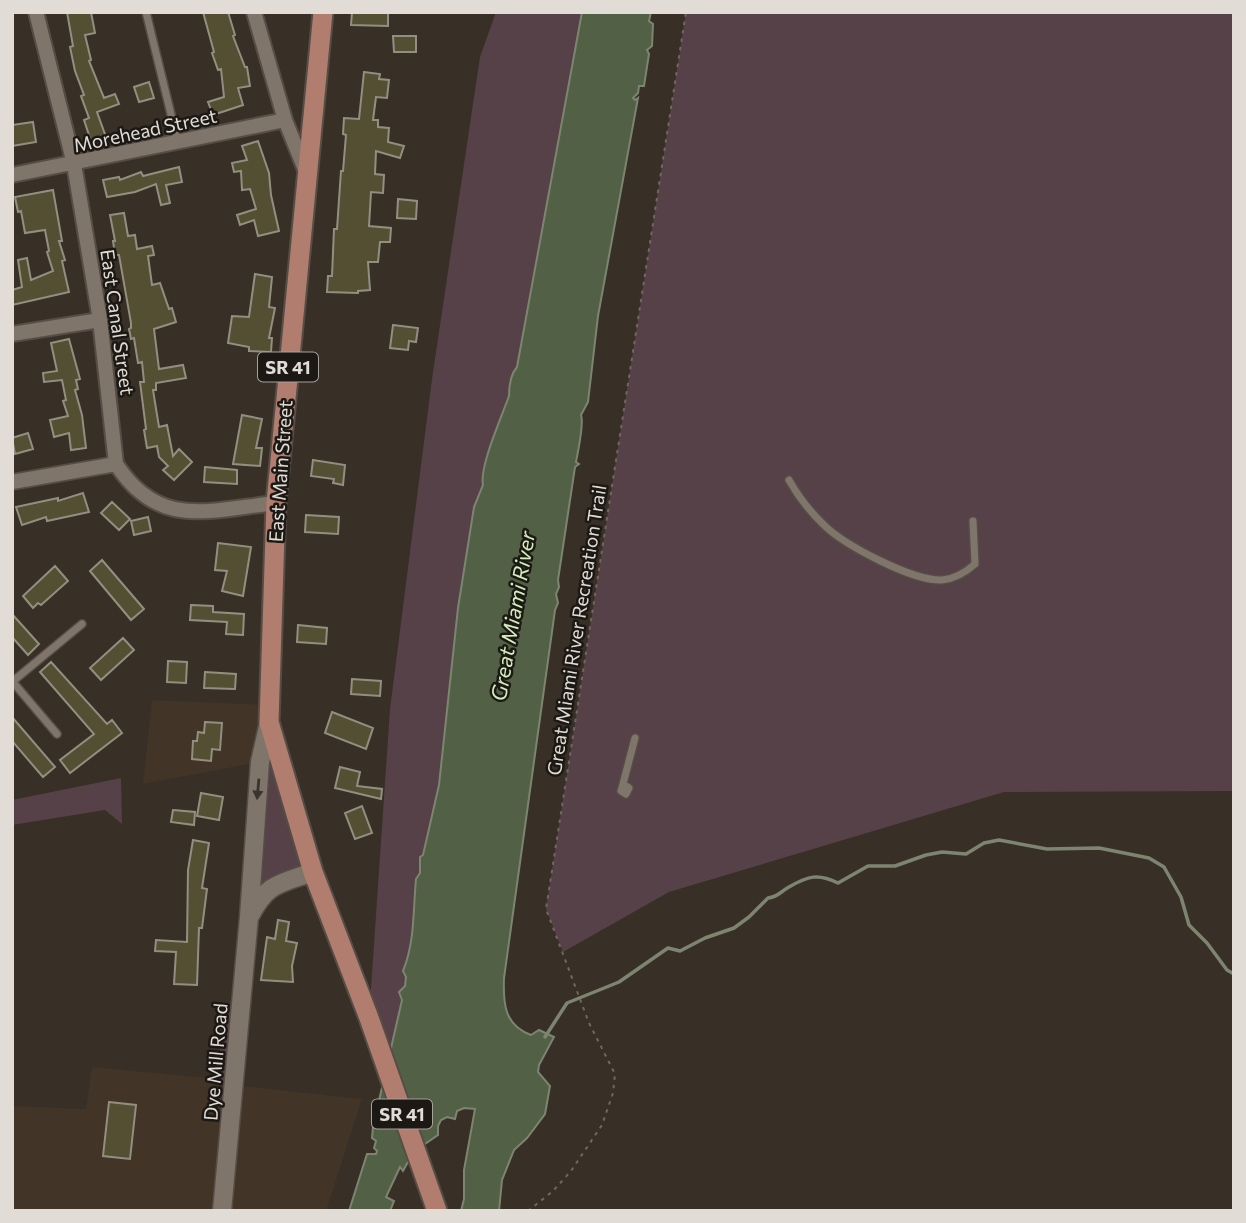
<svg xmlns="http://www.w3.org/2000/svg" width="1246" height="1223" viewBox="0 0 1246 1223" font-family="Commissioner,sans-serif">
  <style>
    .built { fill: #423426 }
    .green { fill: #554147 }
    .water { fill: #526046; stroke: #7d8571; stroke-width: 2 }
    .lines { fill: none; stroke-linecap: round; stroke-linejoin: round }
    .stream { stroke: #7d8571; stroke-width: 3.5 }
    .building { fill: #544e33; stroke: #928f81; stroke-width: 2 }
    .service-casing { stroke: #564e46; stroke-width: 10 }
    .minor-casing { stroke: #564e46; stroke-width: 18 }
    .tertiary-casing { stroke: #564e46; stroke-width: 21 }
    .primary-casing { stroke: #564e46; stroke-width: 23 }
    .path { stroke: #706860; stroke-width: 2; stroke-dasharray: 3.5 5; stroke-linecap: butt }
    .service { stroke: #80756b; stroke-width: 7 }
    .minor { stroke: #80756b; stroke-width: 14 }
    .tertiary { stroke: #80756b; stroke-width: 18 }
    .primary { stroke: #b17d6f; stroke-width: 19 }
    .oneway { fill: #3a342e }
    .labels { text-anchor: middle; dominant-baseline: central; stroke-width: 5; stroke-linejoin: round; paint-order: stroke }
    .shield { fill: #1c1814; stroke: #a7a19c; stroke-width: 2 }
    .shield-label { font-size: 18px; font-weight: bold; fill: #e2dcd6 }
    .street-label { font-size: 19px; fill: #e2dcd6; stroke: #1c1814 }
    .water-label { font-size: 21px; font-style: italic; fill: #d4efbd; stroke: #1c1814 }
  </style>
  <rect width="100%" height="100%" fill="#382f26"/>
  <!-- built -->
  <path class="built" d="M152,700l118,5 -10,57 -117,22z
    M92,1067l126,12 16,6 128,14 -36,112h-314v-105l74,3z"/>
  <!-- green -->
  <path class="green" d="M496,12h86l-65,355 -8,19v10c-6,19 -30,71 -26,89l-9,22 -16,101 -19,177 -16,70 -3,2v16l-4,6 -2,47 -6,35 -3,5v20l-19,82 -17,-50 21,-309 42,-330 48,-322z
    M686,12h548v779l-230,1 -335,100 -106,60 -17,-43z
    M269,722l44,150 -53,24 -10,-8z
    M121,778l1,46 -17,-14 -93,15v-25z
    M223,1002l18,2 -7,81 -16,-6z"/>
  <!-- water -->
  <path class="water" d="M582,12h69l-2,9 4,3 -1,22 -5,4 2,4 -5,32h-5l-1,7 -5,5 2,2 3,-2 -40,218 -10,86 -7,13c3,8 -3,37 -5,47l3,2 -4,3 -17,113 1,7 -3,7 2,9 -3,7 -51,368c-1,25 0,47 27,57l8,-5 15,7 -15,28 -1,7 12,14 -5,28 -18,24 -13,12 -12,30 -3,31h-38l3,-12v-29l11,-61 -11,-1 -7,3 -2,8 -8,-2 -6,3 -3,6v9l-29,20v5l-6,11 -3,-4 -14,30 8,4 -4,10h-41l18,-57h9l1,-3 -3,-3 2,-7 -4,-3 1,-11 29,-127 -3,-8 6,-6 1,-9 -3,-6c12,-29 10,-61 13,-92l4,-6v-16l3,-2 16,-70 19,-177 16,-101 9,-22c-4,-18 19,-69 26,-89 0,-10 1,-21 8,-29z"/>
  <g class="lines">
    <!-- stream -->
    <path class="stream" d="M545,1037l22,-34 52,-21 49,-34 12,3 25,-13 29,-10 15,-11 19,-19c10,-1 12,-6 21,-11 19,-11 29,-14 49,-4l30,-17h27l31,-11 16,-3 24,2 18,-11 15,-3 48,9 52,-1 50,10 15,9 17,30 8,28 18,18 20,27 7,4"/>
  </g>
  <!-- building -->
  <path class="building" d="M67,12h24l4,21 -10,2 6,25 -2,1 15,37 11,-4 4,10 -22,8 9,25 -15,4 -7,-21 5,-2 -8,-22 3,-1 -9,-24 -5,-24 3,-1z
    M203,12h25l7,23 -2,1 12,31h2l3,19 -12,2 5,17 -30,10 -5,-13 16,-5 -3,-28 -3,1 -6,-17 2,-1z
    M352,12h36v14l-37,-1z
    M393,36h23v16h-22z
    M364,72l16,2 -1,5 10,1 -2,18 -11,-1 -3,23h5v7l11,1 -1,14 16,4 -4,12 -24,-7 -1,23 9,1 -1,18 -12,-1 -2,34 22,2 -1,14h-10l-2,20h-10l2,28 -12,1v2l-31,-1 1,-16h4l2,-47h3l4,-58h2l3,-36 -3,-1 1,-16 15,1z
    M149,82l5,16 -15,4 -5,-15z
    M33,122l3,20 -24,4v-21z
    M258,141l11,32 2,22 8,36 -21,5 -4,-16 -14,5 -3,-10 19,-6 -6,-20 -8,1 -1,-19 -7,1 -2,-9 15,-3 -5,-14z
    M179,167l3,15 -16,3 4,18 -9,2 -5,-21 -21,8 -28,5 -4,-17 16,-3 1,3 21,-8 2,4z
    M53,190l9,51h-3l6,19 -3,1 7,31 -57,13v-15l10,-3 -4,-27 9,-2 4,22 22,-9 -6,-19 2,-1 -4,-21 -20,3 -4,-22 -3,1 -3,-15z
    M398,199l19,2 -1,18 -19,-1z
    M124,213l4,23 7,-1 2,14 15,-3 2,9 -6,1 4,29 8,-2 9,26 3,-1 4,14 -22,7 5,40 24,-4 3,13 -30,5v7h-3l6,37 8,-2 6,31 6,-7 13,13 -18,18 -11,-10 5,-4 -9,-9 -2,-11 -10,2 -3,-18 2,-1 -6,-47h4l-2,-20 -4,1 -4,-25 -3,1 -2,-10 2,-1v-5l-12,-68h-4l-2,-14h2l-5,-26z
    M255,274l17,3 -3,30 6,1 -6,30h3l-1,14 -22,-1v-4l-21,-4 4,-27 17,1z
    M393,325l25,3 -2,14 -7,-1 -1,9 -18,-2z
    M69,339l11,40 -4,1 2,9 -3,1 7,25 4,33 -15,2 -2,-17 -15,4 -4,-17 18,-4 -5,-15 3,-1 -4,-20 -18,2 -1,-9 14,-2 -6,-28z
    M242,415l20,4 -6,29h6l-2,18 -27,-2z
    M28,433l5,16 -18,5 -3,-16z
    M313,460l32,5 -2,20 -10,-2 1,-4 -23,-3z
    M205,467l32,3v14l-33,-2z
    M83,493l6,19 -42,9 -1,-4 -24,8 -6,-18 42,-9v3z
    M112,502l18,17 -11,11 -18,-17z
    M306,515l33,2 -1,17 -33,-2z
    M148,517l3,14 -17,4 -3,-14z
    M218,543l33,4 -8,49 -21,-5 5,-20 -12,-1z
    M102,560l42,49 -13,11 -41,-49z
    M55,566l13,15 -27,24 -3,-2 -5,5 -10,-12z
    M191,605l22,1v6l31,2 -1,21 -17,-1 1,-12 -37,-2z
    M12,614l27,30 -11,11 -16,-18z
    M298,625l29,3 -1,16 -29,-2z
    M123,638l11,12 -33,30 -11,-12z
    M168,661l19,1 -1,21 -19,-1z
    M51,662l56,62 5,-4 10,13 -52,40 -10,-13 34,-26 -54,-62z
    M205,672l31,2 -1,15 -31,-1z
    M352,679l29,2 -1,15 -29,-2z
    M332,712l41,16 -7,21 -41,-16z
    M12,717l43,50 -12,10 -31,-36z
    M205,722l17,1 -2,27 -8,-1 -1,12 -19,-2 1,-18h4l1,-9 6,1z
    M340,767l20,5 -3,14 25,3 -1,10 -46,-11z
    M201,793l22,4 -4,23 -22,-4z
    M362,806l10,27 -17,6 -10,-26z
    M173,810l22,2 -1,13 -23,-3z
    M193,840l16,3 -7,45 5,1 -5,39h-3l-2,57 -23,-1 2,-32 -21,-1 1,-11 31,2 1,-72z
    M278,920l11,2 -3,19 11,2 -5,23 1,16 -32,-2 6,-43 8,2z
    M109,1102l27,3 -6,54 -27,-3z"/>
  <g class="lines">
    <!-- service casing -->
    <g class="service-casing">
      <path id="service" d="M146,12l32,131
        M789,480c10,18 22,33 37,47 21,19 86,54 116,53 12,-1 24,-8 33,-16l-2,-43
        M12,681l45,53
        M12,682l70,-58
        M623,784l6,4 -3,6 -5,-3 2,-7 12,-46"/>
    </g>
    <!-- minor casing -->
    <g class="minor-casing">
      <path id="minor" d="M36,12l38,152 26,156 16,144c43,66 93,46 160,39
        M254,12l31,108 21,52
        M12,175l273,-55
        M12,334l88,-14
        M12,482l104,-18"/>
    </g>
    <!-- tertiary casing -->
    <g class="tertiary-casing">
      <path id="tertiary" d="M250,916c17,-33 29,-32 63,-44
        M222,1211l27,-294 11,-155 9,-40"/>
    </g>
    <!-- primary casing -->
    <g class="primary-casing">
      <path id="primary" d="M323,12l-47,491 -7,219 44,150 56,146 68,193"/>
    </g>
    <!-- path -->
    <path class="path" d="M528,1211l25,-20 18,-20 31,-46 11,-32 2,-19 -26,-51 -43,-114 140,-897"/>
    <!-- service -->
    <use href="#service" class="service"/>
    <!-- minor -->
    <use href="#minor" class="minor"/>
    <!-- tertiary -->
    <use href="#tertiary" class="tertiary"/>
    <!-- primary -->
    <use href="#primary" class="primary"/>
  </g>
  <!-- one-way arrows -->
  <defs><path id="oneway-solid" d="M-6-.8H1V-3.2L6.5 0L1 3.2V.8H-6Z" transform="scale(1.75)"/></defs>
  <use class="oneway" href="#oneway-solid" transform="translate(258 789) rotate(95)"/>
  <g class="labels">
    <!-- shield labels -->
    <g class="shield">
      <rect x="258" y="352.5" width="60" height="29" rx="5"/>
      <rect x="372" y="1099.5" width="60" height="29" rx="5"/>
    </g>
    <g class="shield-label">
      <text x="288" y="367">SR 41</text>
      <text x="402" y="1114">SR 41</text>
    </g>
    <!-- street labels -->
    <g class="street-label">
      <text transform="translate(145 130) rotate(-12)">Morehead Street</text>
      <text transform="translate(118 322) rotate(82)">East Canal Street</text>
      <text transform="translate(280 471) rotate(-86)">East Main Street</text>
      <text transform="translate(576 630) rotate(-81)">Great Miami River Recreation Trail</text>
      <text transform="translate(215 1062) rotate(-85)">Dye Mill Road</text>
    </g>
    <!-- water labels -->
    <g class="water-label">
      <text transform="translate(512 616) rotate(-80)">Great Miami River</text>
    </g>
  </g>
  <!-- border -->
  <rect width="1246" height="1223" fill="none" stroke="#e2dcd6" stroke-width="28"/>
</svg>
